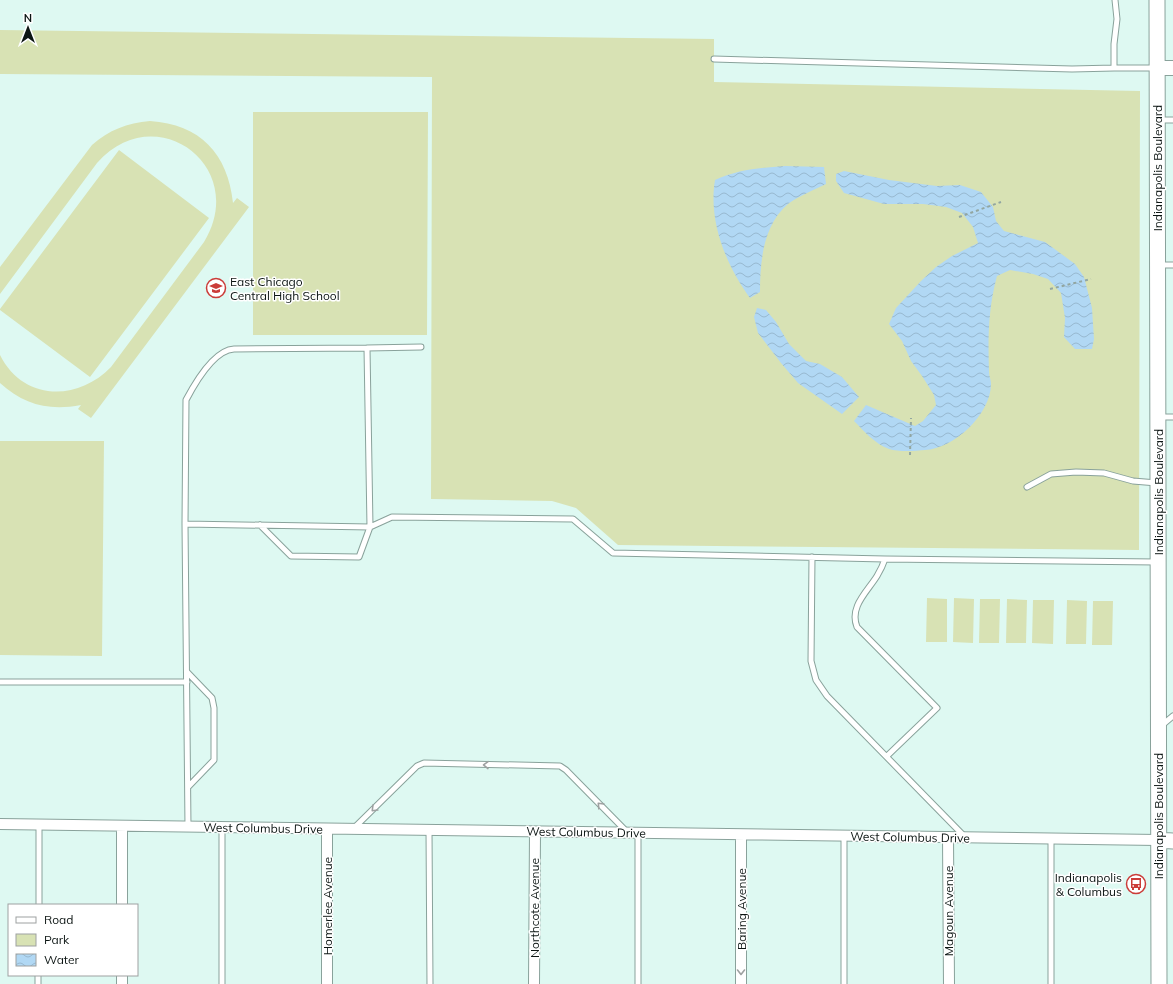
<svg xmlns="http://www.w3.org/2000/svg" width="1173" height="984" viewBox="0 0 1173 984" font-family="Mulish,sans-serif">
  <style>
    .green { fill: #d8e2b4 }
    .water { fill: url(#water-waves) }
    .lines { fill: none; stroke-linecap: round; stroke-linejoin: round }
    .lane-casing { stroke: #89a29b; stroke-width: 7 }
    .street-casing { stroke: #89a29b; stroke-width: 12 }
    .secondary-casing { stroke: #89a29b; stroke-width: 16 }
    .primary-casing { stroke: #89a29b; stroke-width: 17 }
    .path { stroke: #92a6a1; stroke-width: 2; stroke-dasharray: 3 3; stroke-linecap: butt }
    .lane { stroke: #fff; stroke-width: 5 }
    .street { stroke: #fff; stroke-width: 10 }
    .secondary { stroke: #fff; stroke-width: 14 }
    .primary { stroke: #fff; stroke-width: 15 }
    .oneway { stroke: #9ea1a1 }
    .labels { text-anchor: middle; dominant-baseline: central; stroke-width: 3; stroke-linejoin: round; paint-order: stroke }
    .street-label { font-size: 12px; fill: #0c1513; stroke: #fff }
    .poi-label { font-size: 12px; fill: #0c1513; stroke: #fff; text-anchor: start }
  </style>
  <defs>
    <pattern id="water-waves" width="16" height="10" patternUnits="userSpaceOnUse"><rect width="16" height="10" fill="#b1d8f4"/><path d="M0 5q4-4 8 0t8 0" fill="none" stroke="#97b8d0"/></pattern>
  </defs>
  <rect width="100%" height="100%" fill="#def9f2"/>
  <!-- green -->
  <path class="green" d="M0,30l714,9v43l426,9 -1,459 -521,-5 -42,-37 -24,-7 -121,-2 1,-422 -432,-3z
    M253,112h175l-1,223h-174z
    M150,121c50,3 78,33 83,82l4,-5 12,9 -158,211 -13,-9 3,-4c-32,6 -57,0 -81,-22v-28c23,46 77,47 111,12l93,-125c46,-76 -49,-145 -107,-79l-97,131v-27l92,-122c17,-15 35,-22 58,-24z
    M119,150l90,68 -119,159 -90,-67v-1z
    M0,441h104l-2,215 -102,-1z
    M927,598l20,1v43h-21z
    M954,598l20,1 -1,44 -20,-1z
    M980,599h20l-1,44h-20z
    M1007,599l20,1 -1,43h-20z
    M1033,600h21l-1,44 -21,-1z
    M1067,600l20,1 -1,43h-20z
    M1093,601h20l-1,44h-20z"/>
  <!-- water -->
  <path class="water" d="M785,166l39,1 2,17c-12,6 -27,12 -38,20 -25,21 -28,58 -28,88l-10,6c-24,-33 -42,-77 -35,-118 24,-11 44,-12 70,-14z
    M844,171l45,9 48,6 23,-1 21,7 12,15 3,14 8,10 41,11 30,22 9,13 8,31 2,31 -2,10h-17l-11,-12 1,-19 -4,-25 -13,-14 -15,-5 -23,-4 -13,6c-9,33 -9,63 -8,96 0,4 2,8 2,12 0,30 -37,65 -66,66 -9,1 -27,2 -36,-1 -14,-5 -25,-18 -35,-28l12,-16 49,21 8,-5 13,-16 -2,-10 -12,-19 -11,-15 -9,-20 -13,-17 7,-16 25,-27 15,-14 16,-11 26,-13 -5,-16 -11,-14 -16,-6 -23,-3h-39l-40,-11 -8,-12v-7z
    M757,308l9,2 10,12 13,22 17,17 14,3 22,13 17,20 -17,17 -44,-31 -17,-20 -23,-30 -4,-16z"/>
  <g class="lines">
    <!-- lane casing -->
    <g class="lane-casing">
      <path id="lane" d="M1115,0l2,19 -3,25v24h42
        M714,59l358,10 42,-1
        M1158,120h15
        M1158,265h15
        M367,348l54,-1
        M1158,417h15
        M1027,487l24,-13 25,-2 28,1 29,8 24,2
        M185,524l1,-124c9,-17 28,-50 48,-51l133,-1 3,179 -11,30 -68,-1 -31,-31
        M812,557l-1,104 5,19 11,16 138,141
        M885,559c-2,6 -5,12 -8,17 -10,16 -28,31 -20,51l80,81 -50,48
        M187,672l25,26 2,10v52l-26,27
        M0,682h187
        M1161,726l12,-10
        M188,827l-3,-303 185,3 22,-10 181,2 40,34 272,6 272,3
        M222,827v157
        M354,828l63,-62 7,-3 136,3 6,4 61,62
        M429,830l1,154
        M844,836v148
        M1051,839v145
        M39,905v-80
        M38,984v-9
        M638,984v-151"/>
    </g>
    <!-- street casing -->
    <g class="street-casing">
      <path id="street" d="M0,824l1158,16
        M741,835v149
        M948,837l1,147
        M122,905v-79
        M122,984v-9
        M327,984v-155
        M534,984l1,-152"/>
    </g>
    <!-- secondary casing -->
    <g class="secondary-casing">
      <path id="secondary" d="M1157,68h16"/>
    </g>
    <!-- primary casing -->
    <g class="primary-casing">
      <path id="primary" d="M1157,0l2,984
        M1158,840l15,1"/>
    </g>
    <!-- path -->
    <path class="path" d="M959,217l42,-15
      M1050,289l41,-10
      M910,455l1,-37"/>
    <!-- lane -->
    <use href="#lane" class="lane"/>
    <!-- street -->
    <use href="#street" class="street"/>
    <!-- secondary -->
    <use href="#secondary" class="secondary"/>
    <!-- primary -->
    <use href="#primary" class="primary"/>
  </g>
  <!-- one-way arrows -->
  <defs><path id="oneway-chevron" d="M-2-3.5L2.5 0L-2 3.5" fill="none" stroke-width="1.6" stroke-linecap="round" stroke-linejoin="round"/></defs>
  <g class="oneway">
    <use href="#oneway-chevron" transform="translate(486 765) rotate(-179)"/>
    <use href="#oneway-chevron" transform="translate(600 805) rotate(-134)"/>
    <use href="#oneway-chevron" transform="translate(374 809) rotate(135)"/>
    <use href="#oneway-chevron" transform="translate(741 972) rotate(90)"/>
  </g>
  <!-- icons -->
  <defs>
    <g id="school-ring" transform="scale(1)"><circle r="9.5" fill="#fff" stroke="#cb3c39" stroke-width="1.5"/><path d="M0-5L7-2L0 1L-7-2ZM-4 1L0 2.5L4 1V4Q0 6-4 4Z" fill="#cb3c39"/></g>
    <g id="bus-ring" transform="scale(1)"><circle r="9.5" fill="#fff" stroke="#cb3c39" stroke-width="1.5"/><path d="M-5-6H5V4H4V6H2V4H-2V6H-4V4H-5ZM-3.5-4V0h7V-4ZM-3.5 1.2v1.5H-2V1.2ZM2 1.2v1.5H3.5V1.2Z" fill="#cb3c39"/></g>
  </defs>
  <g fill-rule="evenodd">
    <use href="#school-ring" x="216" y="288"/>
    <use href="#bus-ring" x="1136" y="884"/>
  </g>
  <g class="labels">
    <!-- street labels -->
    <g class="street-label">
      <text transform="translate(1157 168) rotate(-90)">Indianapolis Boulevard</text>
      <text transform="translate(1158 492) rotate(-90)">Indianapolis Boulevard</text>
      <text transform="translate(1158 816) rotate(-90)">Indianapolis Boulevard</text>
      <text transform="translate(263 828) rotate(1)">West Columbus Drive</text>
      <text transform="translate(586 832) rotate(1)">West Columbus Drive</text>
      <text transform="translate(910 837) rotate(1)">West Columbus Drive</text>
      <text transform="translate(327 906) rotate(-90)">Homerlee Avenue</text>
      <text transform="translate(534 908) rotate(-90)">Northcote Avenue</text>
      <text transform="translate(741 909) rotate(-90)">Baring Avenue</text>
      <text transform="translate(948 911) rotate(-90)">Magoun Avenue</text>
    </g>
    <!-- poi labels -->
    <g class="poi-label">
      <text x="230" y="281">East Chicago<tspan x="230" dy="14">Central High School</tspan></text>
      <text x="1122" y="877" text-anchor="end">Indianapolis<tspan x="1122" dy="14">&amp; Columbus</tspan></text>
    </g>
  </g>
  <!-- legend -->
  <rect x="8" y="904" width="130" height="72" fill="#ffffff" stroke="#9ea1a1"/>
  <rect x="16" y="917" width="20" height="6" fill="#ffffff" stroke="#9ea1a1"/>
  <text x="44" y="924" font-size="12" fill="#0c1513">Road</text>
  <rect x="16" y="934" width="20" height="12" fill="#d8e2b4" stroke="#9ea1a1"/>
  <text x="44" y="944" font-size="12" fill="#0c1513">Park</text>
  <rect x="16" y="954" width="20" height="12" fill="url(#water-waves)" stroke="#9ea1a1"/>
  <text x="44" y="964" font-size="12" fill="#0c1513">Water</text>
  <!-- north arrow -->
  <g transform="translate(28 28)" stroke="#ffffff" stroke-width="3" paint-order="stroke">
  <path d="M0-3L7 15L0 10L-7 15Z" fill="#0c1513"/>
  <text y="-6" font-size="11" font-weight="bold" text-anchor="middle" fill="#0c1513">N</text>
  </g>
</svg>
